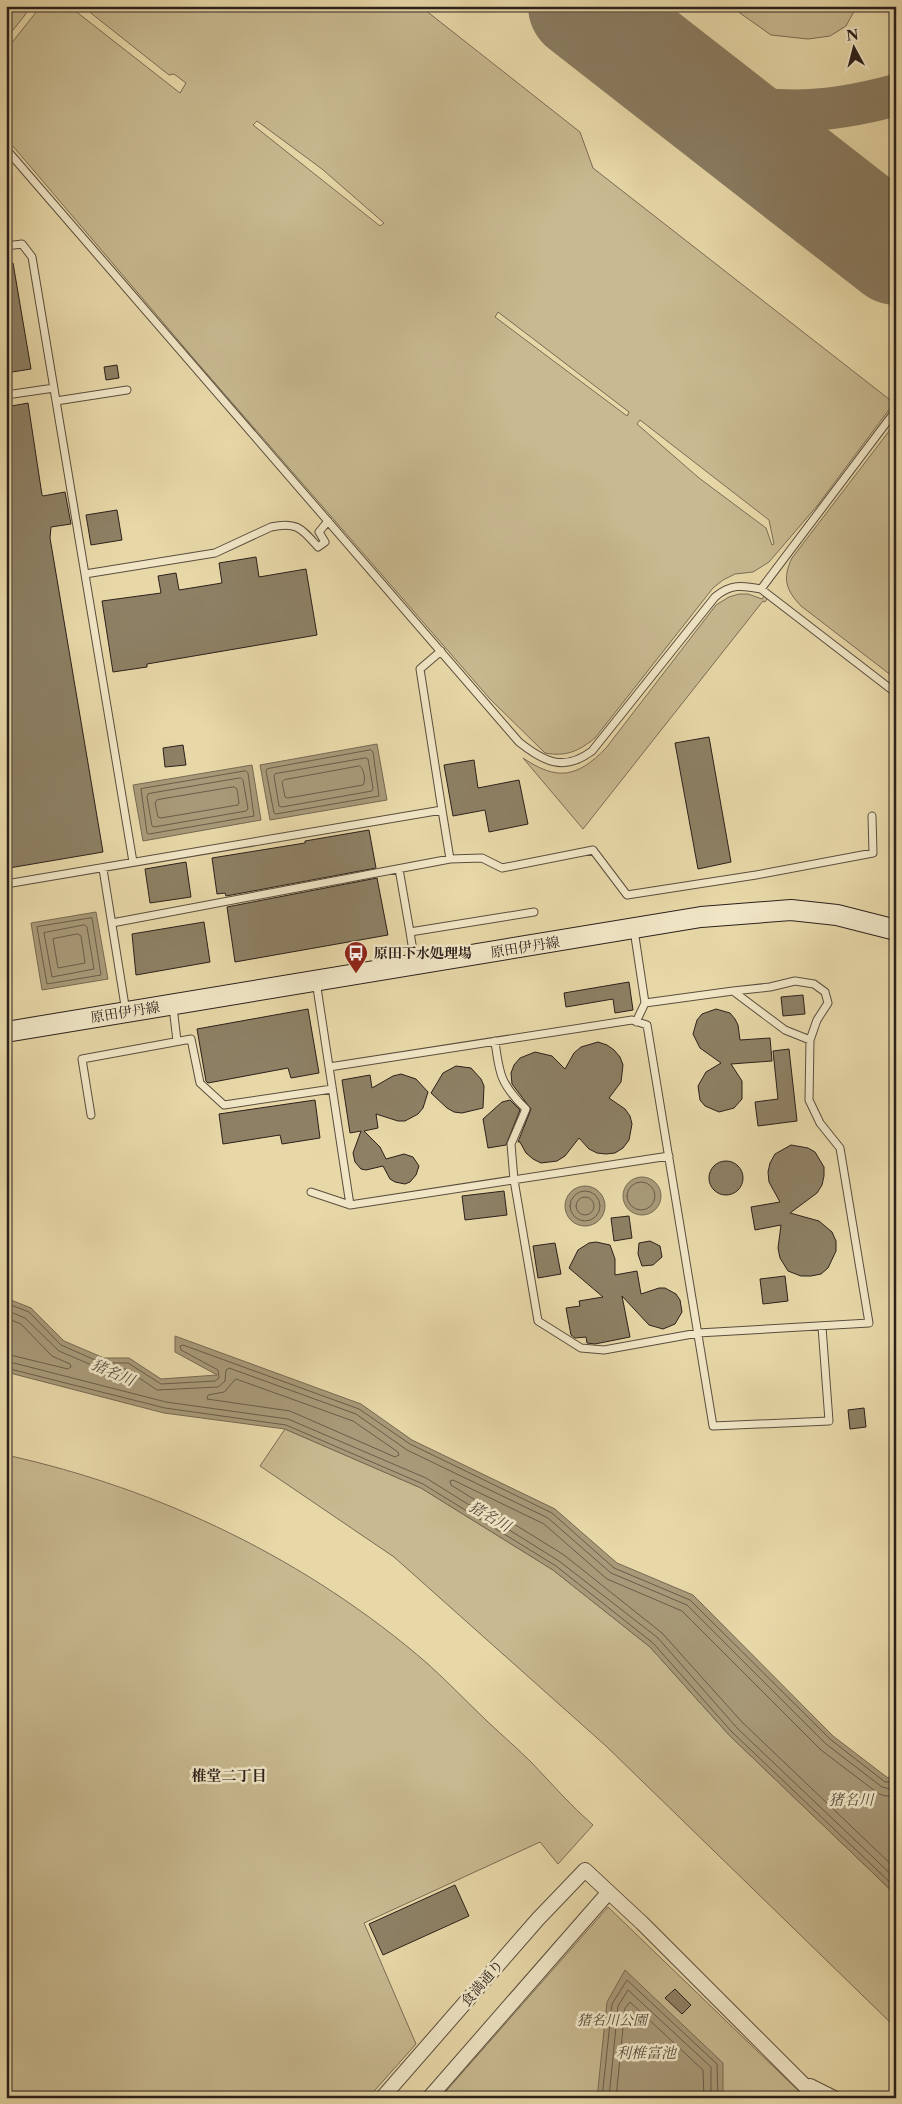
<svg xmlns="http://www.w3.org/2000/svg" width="902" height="2104" viewBox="0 0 902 2104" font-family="'Libre Caslon Text','Noto Serif JP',serif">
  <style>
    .green { fill: #c8b990; stroke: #7a6c56; fill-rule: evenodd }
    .water { fill: #a89978; stroke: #766953 }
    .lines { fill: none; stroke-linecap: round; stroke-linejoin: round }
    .shore { stroke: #6a5c4a; stroke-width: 1 }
    .taxiway { stroke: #8a7c62; stroke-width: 42 }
    .runway { stroke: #8a7c62; stroke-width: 108 }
    .building { fill: #8d8064; stroke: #2b201b }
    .lane-casing { stroke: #5a4e3e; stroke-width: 9 }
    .street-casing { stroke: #5a4e3e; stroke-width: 16 }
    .secondary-casing { stroke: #2b201b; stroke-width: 22 }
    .lane { stroke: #f0e6c6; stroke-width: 7 }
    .street { stroke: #f0e6c6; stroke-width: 14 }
    .secondary { stroke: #f0e6c6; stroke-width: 20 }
    .labels { text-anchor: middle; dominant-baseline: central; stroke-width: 5; stroke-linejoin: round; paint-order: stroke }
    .street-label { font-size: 14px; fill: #2b201b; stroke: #f0e6c6 }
    .poi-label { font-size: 14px; font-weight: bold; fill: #2b201b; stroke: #f0e6c6; text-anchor: start }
    .park-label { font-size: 14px; font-style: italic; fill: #524638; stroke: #f0e6c6 }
    .water-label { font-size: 15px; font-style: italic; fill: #574a3c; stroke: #f0e6c6 }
    .neighbourhood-label { font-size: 15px; font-weight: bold; fill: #2b201b; stroke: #f0e6c6 }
  </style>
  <rect width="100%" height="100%" fill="#e8d8a8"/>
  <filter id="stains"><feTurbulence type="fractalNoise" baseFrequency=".004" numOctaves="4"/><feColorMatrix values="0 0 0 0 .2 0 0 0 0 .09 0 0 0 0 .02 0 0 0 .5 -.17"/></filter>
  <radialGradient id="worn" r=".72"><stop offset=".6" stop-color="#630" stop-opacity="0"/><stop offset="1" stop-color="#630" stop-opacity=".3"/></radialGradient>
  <!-- green -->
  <path class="green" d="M6,6h26l-26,33z
    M41,6h28l111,87 6,-10 -12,-9 -5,1 -87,-69h338l160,126 13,36 301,235 -77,103 -48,56 -16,10 -18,2 -12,6 -10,8 -118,150c-16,13 -29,19 -50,15l-55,-54 -295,-339 -189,-222v-88zM257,121l65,48 62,54 -4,3 -127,-101zM498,312l131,100 -2,4 -132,-99zM640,420l129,100 5,24 -2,1 -6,-17 -67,-50 -62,-54z
    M730,6h127l-11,20 -16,10 -22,3 -37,-4z
    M896,422v257l-95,-73c-15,-16 -19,-27 -9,-48z
    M739,594h9l14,5 2,-3 3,3 -2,3 -2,-1 -180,228 -60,-71c34,23 54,20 83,-10l110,-143 13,-8z
    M285,1429l136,59 132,82 97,77 79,88 167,160v133l-290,-282 -212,-189 -134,-91z
    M6,1455c155,34 302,105 422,209 21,19 40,39 60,58 15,14 30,27 44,41 20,21 39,43 61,62l-35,39 -18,-22 -176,81 52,121 -48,54h-362z
    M608,1907l198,191h-366z"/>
  <!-- water -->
  <path class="water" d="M377,744l10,56 -117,20 -10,-55z
    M252,765l9,55 -118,21 -10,-56z
    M96,912l12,67 -66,11 -11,-67z
    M623 1196a19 19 0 1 1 38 0a19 19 0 1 1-38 0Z
    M565 1206a20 20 0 1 1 40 0a20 20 0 1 1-40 0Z
    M6,1298l25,10 33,33 40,17h25l32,21 56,-4 -42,-23v-16l186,68 51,36 143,69 62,54 76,32 140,141 55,42 8,-5v122l-167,-160 -79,-88 -97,-77 -132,-82 -136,-59 -121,-16 -158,-41z
    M625,1970l98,93v35h-126l10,-96z"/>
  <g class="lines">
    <!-- shore -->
    <path class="shore" d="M371,750l2,2 6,44 -103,18 -2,-1 -8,-42 1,-2z
      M366,758l2,1 5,29 -1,3 -90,16 -3,-1 -5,-30 1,-2z
      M360,766c4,3 6,15 3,19l-75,13 -3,-1 -3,-15 2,-2z
      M246,771l2,2 6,43 -105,18 -2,-1 -6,-44z
      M241,778l2,2 5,29 -2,2 -92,16 -2,-1 -5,-29 1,-3z
      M234,787l3,2 2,14 -1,2 -77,13 -3,-1 -3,-14 2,-3z
      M92,918l9,57 -54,9 -10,-57z
      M85,925l2,2 7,42 -42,8 -8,-44z
      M78,934l3,2 4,27 -27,5 -5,-29z
      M627 1196a14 14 0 1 1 28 0a14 14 0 1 1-28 0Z
      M570 1206a15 15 0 1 1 30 0a15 15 0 1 1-30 0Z
      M576 1206a9 9 0 1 1 18 0a9 9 0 1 1-18 0Z
      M6,1303l23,9 32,33 41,18h26l33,21 54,-3 4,-3 -1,-8 -37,-20 -1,-4 3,-1 176,64 51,35 142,69 62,55 76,32 140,139 55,43h5l6,-3
      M6,1310l19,8 34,33 42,18h25l31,21 61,-3 7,-6 1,-11 3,-2 127,46 51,36 141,68 63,55 76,32 139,139 56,43 8,2 6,-3
      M6,1318l15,6 31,32 18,8 1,3 -3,2 -62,-15
      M6,1361l160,41 122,17 138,59 133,83 99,77 79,90 159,151
      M6,1368l159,40 121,17 137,59 133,82 97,77 79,89 164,156
      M236,1379l117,42 45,31 1,3 -4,2 -105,-46 -83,-12 1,-4 16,-3z
      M896,1795l-10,1 -7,-2 -58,-44 -139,-139 -75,-32 -63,-55 -91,-44 -3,1 1,4 113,70 98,78 80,89 154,147
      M602,2098l10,-94 15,-24 90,84 1,34
      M609,2098l9,-92 10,-16 83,77v31
      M616,2098l9,-90 5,-6 73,68 1,28"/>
    <!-- taxiway -->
    <path class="taxiway" d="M636,49c29,21 62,42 97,53 52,16 112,7 163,-7"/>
    <!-- runway -->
    <path class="runway" d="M582,6l314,245"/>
  </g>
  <!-- building -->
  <path class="building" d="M13,263l18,106 -25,4v-109z
    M117,365l2,13 -13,2 -2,-13z
    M28,403l14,92 1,1 22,-4 6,32 -20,3 -1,11 53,314 -94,16 -3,-20v-441z
    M117,510l5,30 -31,5 -5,-30z
    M256,557l3,20 47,-8 11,66 -170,29v3l-34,5 -11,-71 59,-8 -3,-17 18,-3 3,17 43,-7 -3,-20z
    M709,737l22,125 -33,7 -23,-126z
    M183,745l3,20 -21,2 -2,-19z
    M474,760l4,28 41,-8 9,44 -39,8 -4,-22 -32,6 -9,-51z
    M369,830l7,38 -150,28 -1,-3 -8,1 -5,-36 93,-15v-2z
    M186,862l5,35 -41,6 -5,-34z
    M377,878l11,57 -153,27 -8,-55z
    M204,922l6,40 -74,13 -4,-41z
    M629,982l4,28 -18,3 -2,-14 -47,8 -2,-14z
    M803,995l2,19 -22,2 -2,-19z
    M308,1009l11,64 -28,5 -3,-10 -80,15 -2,-2 -9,-52z
    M716,1009l14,4 5,6 3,6 2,15 30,-2 2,23 -41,3 11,17v18l-8,9 -15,4 -14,-6 -5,-6 -2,-14 8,-14 15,-9 -21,-15 -7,-14 4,-14 5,-6z
    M598,1042l9,3 7,5 6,7 3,8 -2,17 -12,16 16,11 5,7 2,8 -3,16 -6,8 -8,5 -9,1 -9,-1 -8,-4 -10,-11 -14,18 -8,5 -16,2 -8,-4 -7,-6 -6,-11h-2l13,-33 -19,-25 -1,-11 3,-8 6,-7 15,-6 17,4 13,13 9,-16 7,-6z
    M789,1049l8,72 -39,5 -3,-24 23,-3 -5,-48z
    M456,1066l15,2 10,11 3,7 -1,22 -21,5 -8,-1 -7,-4 -16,-15 12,-20z
    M401,1074l15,5 12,13 -5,16 -5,6 -13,7h-7l-22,-7 2,14 -14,3 16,16 6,12 18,-5 9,3 6,9 -3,9 -6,7 -5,2 -10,-2 -5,-3 -7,-13 -17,4 -5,-1 -6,-7 -2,-9 8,-22 -11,2 -8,-53 28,-5 2,13 21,-12z
    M315,1100l5,38 -38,6 -2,-9 -57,9 -4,-30z
    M510,1100l10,10 -14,35 -18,3 -5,-29 19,-17z
    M791,1145l17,3 7,4 9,15v9l-2,9 -5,8 -27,20 29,8 13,11 4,9v10l-8,17 -7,6 -10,2h-10l-13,-5 -8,-13 -2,-10 3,-23 -26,5 -4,-23 29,-5 -11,-20 -1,-10 2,-9 5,-9z
    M709 1178a17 17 0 1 1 34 0a17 17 0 1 1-34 0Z
    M504,1191l3,24 -42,5 -3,-24z
    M629,1216l3,22 -18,3 -3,-23z
    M650,1241l10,5 2,11 -9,8 -11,1 -4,-12 1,-11z
    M596,1242l14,3 5,14v16l22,-4 4,23 18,-6h6l11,6 4,6 2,12 -7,12 -12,5 -14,-4 -27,-29 8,41 -35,7 -8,-1 -1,-6 -11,1 -4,-3 -5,-27 14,-2 -1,-5 24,-4 -34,-29 9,-18 11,-7z
    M555,1243l6,31 -23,4 -5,-32z
    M785,1276l3,25 -25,3 -3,-25z
    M864,1408l2,19 -16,2 -2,-19z
    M455,1885l14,31 -86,39 -14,-31z
    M675,1989l16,16 -9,9 -17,-16z"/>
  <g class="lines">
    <!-- lane casing -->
    <g class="lane-casing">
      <path id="lane" d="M6,149l513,593c25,20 45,30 73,9l123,-154c15,-13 27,-12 46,-8l135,104
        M6,246l16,-2 10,13 101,605
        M6,395l48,-7
        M56,401l71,-11
        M85,574l130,-21 56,-26c26,-6 31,2 47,20l7,-5 -6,-10 9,-11
        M761,589l135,-179
        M441,651l-21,18 22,141
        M103,869l23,143
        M399,869l11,63 124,-20
        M6,884l436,-74 8,49
        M112,923l338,-64 32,-1 20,10 91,-18 34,45 129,-20 117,-22 -1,-37
        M634,930l11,73 -9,19
        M410,932l5,32
        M316,981l34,224
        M645,1003l88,-12 52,39 25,10
        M173,1007l4,34
        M495,1041c4,33 6,44 31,68l-15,35 3,36 24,141 43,27 23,2 94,-17 171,-10 -29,-175 -20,-25 -11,-23 1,-60 7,-20 11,-17 -3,-11 -11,-8 -19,-3 -25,6 -37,4
        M329,1067l303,-47 15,5 66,401 116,-5 -7,-94
        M91,1115l-9,-56 109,-20 9,44 24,22 108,-16
        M311,1192l39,13 319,-49"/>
    </g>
    <!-- street casing -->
    <g class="street-casing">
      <path id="street" d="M810,2086l24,12
        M382,2098l156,-179 47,-49 57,53 175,175
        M429,2098l179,-205"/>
    </g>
    <!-- secondary casing -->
    <g class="secondary-casing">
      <path id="secondary" d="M6,1032l695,-115 90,-7 46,5 59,15"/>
    </g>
    <!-- lane -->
    <use href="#lane" class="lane"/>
    <!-- street -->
    <use href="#street" class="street"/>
    <!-- secondary -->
    <use href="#secondary" class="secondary"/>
  </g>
  <!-- icons -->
  <defs>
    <g id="bus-pin" transform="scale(1.25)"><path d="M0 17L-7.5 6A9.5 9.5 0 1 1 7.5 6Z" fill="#8f2418" stroke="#f0e6c6"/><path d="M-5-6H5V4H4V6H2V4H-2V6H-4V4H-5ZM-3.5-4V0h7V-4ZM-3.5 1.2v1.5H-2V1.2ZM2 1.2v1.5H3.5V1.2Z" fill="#fff"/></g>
  </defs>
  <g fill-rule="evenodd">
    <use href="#bus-pin" x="356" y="953"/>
  </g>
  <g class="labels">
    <!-- street labels -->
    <g class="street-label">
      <text transform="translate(525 947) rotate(-9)">原田伊丹線</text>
      <text transform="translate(125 1012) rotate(-9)">原田伊丹線</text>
      <text transform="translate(482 1983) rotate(-49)">食満通り</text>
    </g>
    <!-- poi labels -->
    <g class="poi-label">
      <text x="374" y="953">原田下水処理場</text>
    </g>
    <!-- park labels -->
    <g class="park-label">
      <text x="612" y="2020">猪名川公園</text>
    </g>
    <!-- water labels -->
    <g class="water-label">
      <text transform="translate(113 1372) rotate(23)">猪名川</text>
      <text transform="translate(490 1516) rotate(30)">猪名川</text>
      <text x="851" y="1799">猪名川</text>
      <text x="646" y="2052">利椎富池</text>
    </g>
    <!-- neighbourhood labels -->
    <g class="neighbourhood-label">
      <text x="229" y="1775">椎堂二丁目</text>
    </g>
  </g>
  <!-- margin -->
  <rect width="902" height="2104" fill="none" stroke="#e8d8a8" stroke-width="25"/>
  <rect x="8" y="8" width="887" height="2089" fill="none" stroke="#2b201b" stroke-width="2.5"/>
  <rect x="12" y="12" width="877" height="2079" fill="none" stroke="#2b201b"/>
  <!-- north arrow -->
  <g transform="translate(854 48) rotate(353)" stroke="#f0e6c6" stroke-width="4" paint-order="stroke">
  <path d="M0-4L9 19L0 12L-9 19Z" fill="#2b201b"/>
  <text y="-8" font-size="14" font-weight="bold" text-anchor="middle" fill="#2b201b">N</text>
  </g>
  <rect width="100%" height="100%" filter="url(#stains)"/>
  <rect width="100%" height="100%" fill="url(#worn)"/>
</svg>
